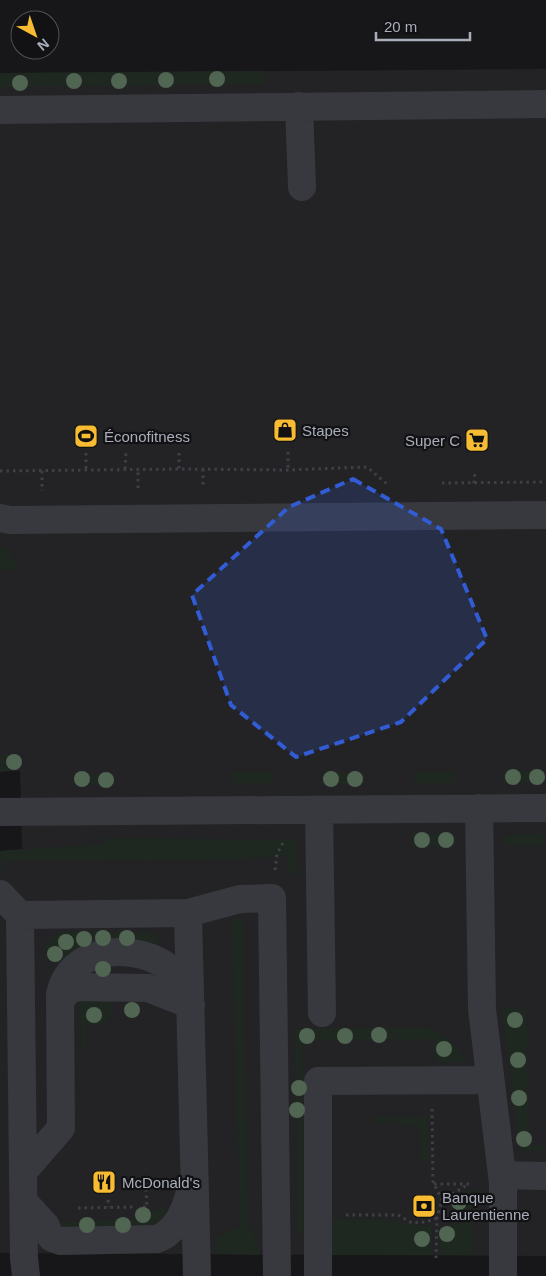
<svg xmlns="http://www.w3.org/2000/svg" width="546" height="1276" viewBox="0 0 546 1276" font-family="Helvetica,sans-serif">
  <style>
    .built { fill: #232326 }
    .green { fill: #1f2820 }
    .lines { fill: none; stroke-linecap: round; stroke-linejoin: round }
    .path { stroke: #3e4046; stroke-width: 3; stroke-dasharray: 2.5 4; stroke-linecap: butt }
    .minor { stroke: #38393f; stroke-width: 28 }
    .tree { fill: #516553 }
    .marked { fill: #325cd4; fill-opacity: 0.2; stroke: #325cd4; stroke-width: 4; stroke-dasharray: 10 6; stroke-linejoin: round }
    .labels { text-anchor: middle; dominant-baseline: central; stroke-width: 4.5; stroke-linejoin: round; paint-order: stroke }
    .poi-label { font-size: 15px; fill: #a9aeba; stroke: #121214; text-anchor: start }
  </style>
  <rect width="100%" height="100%" fill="#171719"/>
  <!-- built -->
  <path class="built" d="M546,69v1187l-546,-3v-402l22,-2 -2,-78h-20v-698z"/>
  <!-- green -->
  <path class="green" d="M267,71l-3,11 -5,2 -259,3v-14z
    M0,547h4l12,14 3,6 -3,4 -16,-1z
    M0,755h20c7,15 -9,16 -20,17z
    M504,771l42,1v10h-42z
    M233,772h40l1,11h-41z
    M414,772h40l1,11h-41z
    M322,773h42v11h-42z
    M73,774h42v11l-42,-1z
    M413,834h42v11h-42z
    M545,834l1,11h-41v-10z
    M103,838l193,2 1,34h-8l-2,-19 -50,5 -235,1 5,16c-7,-6 -7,-16 -7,-26l103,-7z
    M232,918l11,1 4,303 13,26v7l-44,-1 1,-18 23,-8z
    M67,932l86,1 5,4 1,5 -1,4 -96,17c-16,0 -22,-15 -11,-25 4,-4 11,-5 16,-6z
    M111,998l1,20 -5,-1 1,7h-23l1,22h-4l-3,-47z
    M502,1008l24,1 3,136 17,1v5h-23l-4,-6z
    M422,1027c22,5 33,15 44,35h-31l-1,-23 -132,1 2,191 -6,3 -3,-205z
    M374,1117h54l1,44 -8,1 -1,-37h-23l-1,-3 -22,1z
    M473,1186l1,69h-35l1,-28h9l16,-26 -1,-9z
    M165,1209l2,8 -9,11 -92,3 -10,-7 3,-3 4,1 77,-3v-8z
    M330,1219c18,0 37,-1 56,0 19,1 25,11 46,5v31h-103z"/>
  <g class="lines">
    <!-- path -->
    <path class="path" d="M288,452v18
      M86,453v17
      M179,453v16
      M125,469l1,-16
      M203,469v19
      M0,471l179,-2 109,1 79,-3 20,17h3
      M42,471v20
      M442,483l104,-1
      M474,483l1,-12
      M138,488v-19
      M275,870l2,-16 7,-13
      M432,1109l1,73 9,18 -5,18 -1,40
      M434,1184h35l-27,16
      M108,1200l1,7
      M143,1207h4l-2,-33
      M78,1208l56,-1
      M346,1215h52l14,8 14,-1 11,-4 -8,-6"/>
    <!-- minor -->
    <path class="minor" d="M299,106l3,81
      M0,110l546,-6
      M0,518l10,2 536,-5
      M479,808l3,201 21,174v93
      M319,810l3,203
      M0,812l546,-4
      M0,894l20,21
      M188,913l52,-14 32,-1 5,378
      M60,999l11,-10 6,-2 71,1 43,17
      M23,1172l38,-44 -1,-134c9,-45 67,-51 102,-31 11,6 21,29 28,41
      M502,1175l44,1
      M24,1202l22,24 2,7 4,5 8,3 97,-2c21,-8 29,-31 34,-51
      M26,1276l-2,-18 -4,-343 168,-2 9,363
      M318,1276v-195l171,-1"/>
  </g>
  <!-- trees -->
  <g class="tree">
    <circle cx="217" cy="79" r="8"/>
    <circle cx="166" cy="80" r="8"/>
    <circle cx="74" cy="81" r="8"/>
    <circle cx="119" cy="81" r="8"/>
    <circle cx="20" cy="83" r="8"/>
    <circle cx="14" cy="762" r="8"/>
    <circle cx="513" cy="777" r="8"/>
    <circle cx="537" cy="777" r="8"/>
    <circle cx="82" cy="779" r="8"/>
    <circle cx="331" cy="779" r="8"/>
    <circle cx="355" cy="779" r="8"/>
    <circle cx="106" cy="780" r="8"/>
    <circle cx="422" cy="840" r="8"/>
    <circle cx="446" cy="840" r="8"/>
    <circle cx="103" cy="938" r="8"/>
    <circle cx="127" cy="938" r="8"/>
    <circle cx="84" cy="939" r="8"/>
    <circle cx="66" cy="942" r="8"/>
    <circle cx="55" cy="954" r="8"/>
    <circle cx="103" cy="969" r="8"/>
    <circle cx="132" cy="1010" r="8"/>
    <circle cx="94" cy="1015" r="8"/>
    <circle cx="515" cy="1020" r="8"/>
    <circle cx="379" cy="1035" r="8"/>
    <circle cx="307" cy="1036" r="8"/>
    <circle cx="345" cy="1036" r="8"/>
    <circle cx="444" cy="1049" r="8"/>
    <circle cx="518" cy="1060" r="8"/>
    <circle cx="299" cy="1088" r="8"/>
    <circle cx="519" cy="1098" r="8"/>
    <circle cx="297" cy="1110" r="8"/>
    <circle cx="524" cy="1139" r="8"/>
    <circle cx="459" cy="1202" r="8"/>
    <circle cx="143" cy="1215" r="8"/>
    <circle cx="87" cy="1225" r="8"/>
    <circle cx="123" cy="1225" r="8"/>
    <circle cx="447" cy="1234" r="8"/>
    <circle cx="422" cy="1239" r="8"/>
  </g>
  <!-- marked area -->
  <path class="marked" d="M353,479l88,50 46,110 -86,83 -105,35 -65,-52 -39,-110 97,-88z"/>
  <!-- icons -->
  <defs>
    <g id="shop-square" transform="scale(1.25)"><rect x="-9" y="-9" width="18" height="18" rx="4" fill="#f7bc32" stroke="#121214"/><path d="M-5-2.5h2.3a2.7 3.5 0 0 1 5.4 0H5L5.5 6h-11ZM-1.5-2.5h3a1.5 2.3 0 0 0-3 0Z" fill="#111"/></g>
    <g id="stadium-square" transform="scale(1.25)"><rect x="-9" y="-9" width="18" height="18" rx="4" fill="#f7bc32" stroke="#121214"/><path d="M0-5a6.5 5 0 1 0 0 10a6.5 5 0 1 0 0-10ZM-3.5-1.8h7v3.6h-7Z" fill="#111"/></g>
    <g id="supermarket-square" transform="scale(1.25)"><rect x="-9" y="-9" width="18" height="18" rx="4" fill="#f7bc32" stroke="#121214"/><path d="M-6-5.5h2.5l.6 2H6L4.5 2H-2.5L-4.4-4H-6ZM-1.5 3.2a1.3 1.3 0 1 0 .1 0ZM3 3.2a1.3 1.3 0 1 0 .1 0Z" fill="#111"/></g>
    <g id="restaurant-square" transform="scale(1.25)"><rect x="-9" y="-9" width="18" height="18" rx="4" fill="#f7bc32" stroke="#121214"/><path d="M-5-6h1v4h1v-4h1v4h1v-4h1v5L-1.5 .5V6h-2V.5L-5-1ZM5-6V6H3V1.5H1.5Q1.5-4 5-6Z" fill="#111"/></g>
    <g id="bank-square" transform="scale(1.25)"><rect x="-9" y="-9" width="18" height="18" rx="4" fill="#f7bc32" stroke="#121214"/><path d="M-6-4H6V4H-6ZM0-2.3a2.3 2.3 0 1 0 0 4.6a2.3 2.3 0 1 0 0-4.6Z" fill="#111"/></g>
  </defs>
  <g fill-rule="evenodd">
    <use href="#shop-square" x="285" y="430"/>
    <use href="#stadium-square" x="86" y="436"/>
    <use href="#supermarket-square" x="477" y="440"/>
    <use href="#restaurant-square" x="104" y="1182"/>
    <use href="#bank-square" x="424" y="1206"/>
  </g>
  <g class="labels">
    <!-- poi labels -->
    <g class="poi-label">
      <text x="302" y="430">Stapes</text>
      <text x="104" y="436">Éconofitness</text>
      <text x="460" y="440" text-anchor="end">Super C</text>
      <text x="122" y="1182">McDonald's</text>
      <text x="442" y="1197">Banque<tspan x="442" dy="17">Laurentienne</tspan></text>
    </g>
  </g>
  <!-- north arrow -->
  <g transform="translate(35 35) rotate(140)"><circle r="24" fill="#121214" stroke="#4e5056"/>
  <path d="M0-4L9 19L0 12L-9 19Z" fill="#f7bc32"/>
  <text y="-8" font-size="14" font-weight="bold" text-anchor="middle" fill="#a9aeba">N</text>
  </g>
  <!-- scale -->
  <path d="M376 32v8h94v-8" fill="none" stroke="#a9aeba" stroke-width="2.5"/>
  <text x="384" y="32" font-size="15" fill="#a9aeba" stroke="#121214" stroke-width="4" paint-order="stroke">20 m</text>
</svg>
